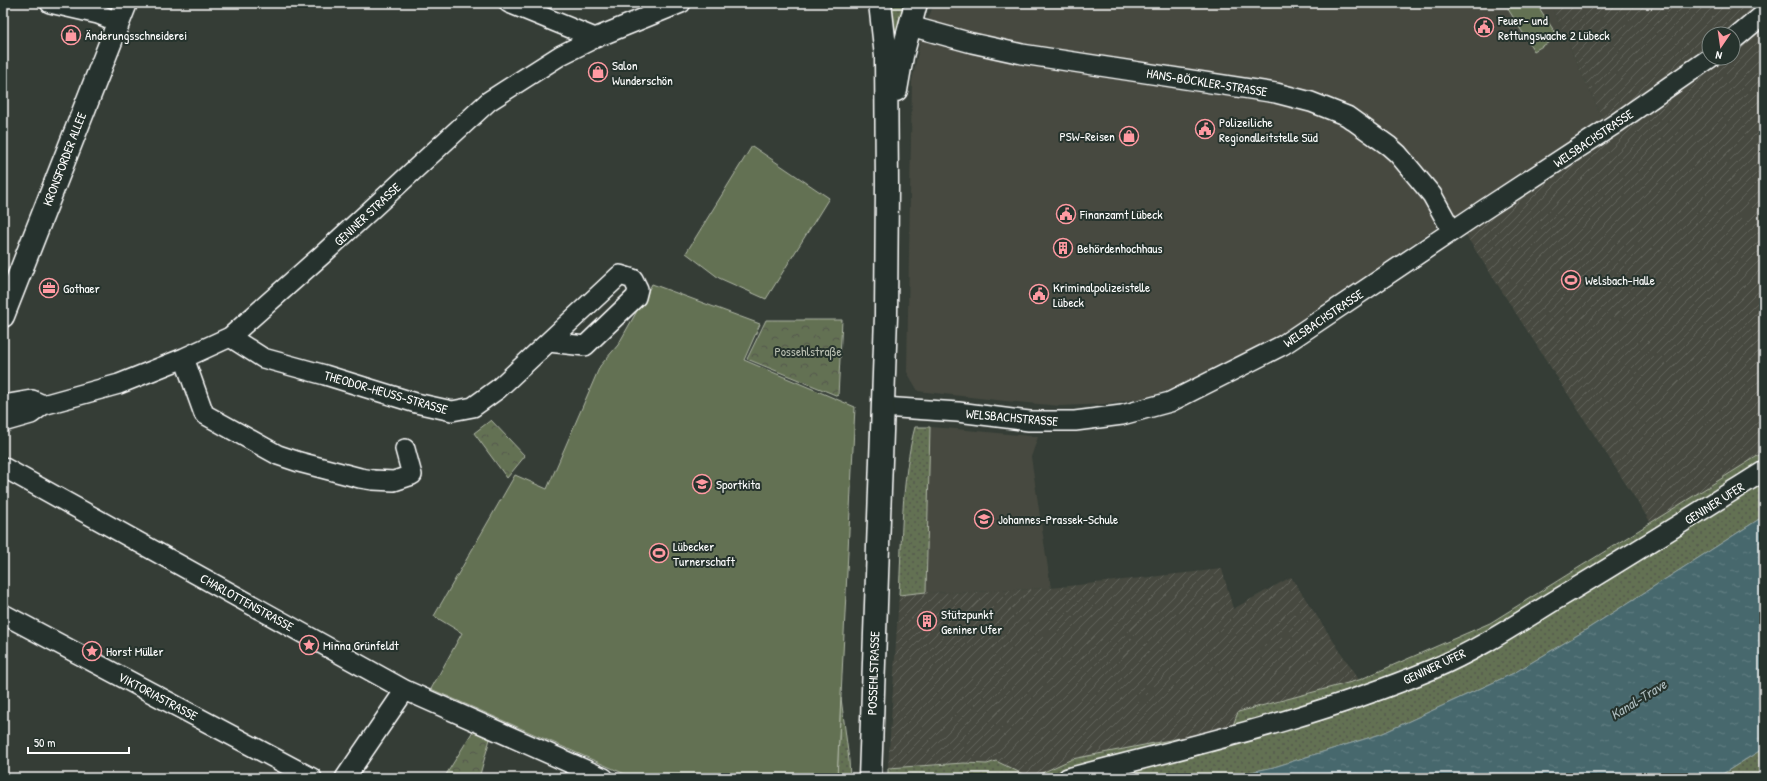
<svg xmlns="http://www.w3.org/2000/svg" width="1767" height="781" viewBox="0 0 1767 781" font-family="'Patrick Hand',sans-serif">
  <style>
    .built { fill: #474a40 }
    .industrial { fill: url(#industrial-furrows) }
    .grass { fill: url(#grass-dots); stroke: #b1b8a8 }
    .forest { fill: url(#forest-crowns); stroke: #b1b8a8 }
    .pitch { fill: #637152; stroke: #b1b8a8 }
    .water { fill: url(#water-ripples); stroke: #91a4a7 }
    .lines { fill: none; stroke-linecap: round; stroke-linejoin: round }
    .minor-casing { stroke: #fff; stroke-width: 22 }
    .major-casing { stroke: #fff; stroke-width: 25 }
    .minor { stroke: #26332d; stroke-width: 19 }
    .major { stroke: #26332d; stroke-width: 22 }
    .labels { text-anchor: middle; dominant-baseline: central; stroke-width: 4; stroke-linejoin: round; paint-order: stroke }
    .poi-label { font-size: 13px; fill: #fff; stroke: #26332d; text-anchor: start }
    .street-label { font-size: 13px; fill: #fff; stroke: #26332d }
    .park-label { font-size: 13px; fill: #b9bfb1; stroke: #26332d }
    .water-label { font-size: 14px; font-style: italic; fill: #acbbbd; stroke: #26332d }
  </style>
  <defs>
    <pattern id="industrial-furrows" width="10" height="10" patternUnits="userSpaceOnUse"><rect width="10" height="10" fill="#474a40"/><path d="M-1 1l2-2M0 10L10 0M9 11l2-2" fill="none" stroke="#63655d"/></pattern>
    <pattern id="grass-dots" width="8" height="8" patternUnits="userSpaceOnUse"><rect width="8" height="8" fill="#637152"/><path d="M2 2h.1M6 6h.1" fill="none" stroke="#54594e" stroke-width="1.8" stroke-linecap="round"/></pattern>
    <pattern id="forest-crowns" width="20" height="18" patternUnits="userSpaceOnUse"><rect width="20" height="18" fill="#637152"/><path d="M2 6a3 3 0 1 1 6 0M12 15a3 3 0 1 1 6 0" fill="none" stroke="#54594e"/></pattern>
    <pattern id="water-ripples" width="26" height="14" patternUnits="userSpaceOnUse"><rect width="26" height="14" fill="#47686d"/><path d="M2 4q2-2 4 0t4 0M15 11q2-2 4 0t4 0" fill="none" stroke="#637f83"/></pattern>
  </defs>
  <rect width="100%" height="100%" fill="#353d36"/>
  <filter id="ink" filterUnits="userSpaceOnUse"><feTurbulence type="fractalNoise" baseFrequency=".025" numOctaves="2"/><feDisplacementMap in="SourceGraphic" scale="8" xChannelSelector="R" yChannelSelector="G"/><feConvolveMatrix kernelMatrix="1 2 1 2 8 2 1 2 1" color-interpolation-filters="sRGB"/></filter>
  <g filter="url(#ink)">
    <!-- built -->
    <path class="built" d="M934,3h616l53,117 -182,118 -151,105 -70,37 -56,18 -40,6 -43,2 -56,-5 -87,-10 -11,-19 5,-291 8,-39z
      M930,427l26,2 82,8 -7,20 20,131 -98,5 -27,-1z"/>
    <!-- industrial -->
    <path class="industrial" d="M1550,3h211l-39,31h-13v10l-32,25 -74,51z
      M1764,24v428l-113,71 -186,-289 209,-138 47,-38h12v-9z
      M1222,569l11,40 58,-32 68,103 -121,32 -6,16 -160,31 -41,19 -35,-17 -9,3 -24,-1 -75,5 11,-173 27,-3 27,1 98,-5z"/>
    <!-- grass -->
    <path class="grass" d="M889,3h18l-11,35z
      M915,427h15l-4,165 -27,3c3,-54 2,-116 16,-168z
      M1764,452v64l-183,117 -67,40 -133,61 -107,33 -50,11h-336v-10l76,-5 23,1 9,-3 35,17 41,-19 160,-31 6,-16 121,-32 131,-57z
      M841,698l8,62 1,18h-13z
      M1764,748v30h-48z"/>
    <!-- forest -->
    <path class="forest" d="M766,320h76l-4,76 -91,-37z
      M491,420l34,36 -18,22 -33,-45z
      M473,731l17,8 -11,39h-35z"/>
    <!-- pitch -->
    <path class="pitch" d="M1517,3h19l22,34 -24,14 -26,-42z
      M752,146l77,52 -63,101 -47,-21 -33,-25z
      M652,284l108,40 -16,36 111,47 -18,371h-203l-203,-89 31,-56 -28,-17 81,-141 32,14 53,-123 18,-21z"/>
    <!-- water -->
    <path class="water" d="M1764,516v232l-48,30h-492l50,-11 107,-33 133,-61 67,-40z"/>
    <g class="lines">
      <!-- minor casing -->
      <g class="minor-casing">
        <path id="minor" d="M50,3l48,11 20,8
          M509,3l86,35
          M910,24l11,5 51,14 50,11 254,39 35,9 36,14 42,30 9,8 34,41 20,36
          M1733,40l31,-26
          M230,337l33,21 62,17 91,28 36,8 21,-4 25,-18 122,-114 13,4 5,10 -2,8 -51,49 -36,-4
          M184,358l20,56 74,41 21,7 61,16 13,2 21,1 18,-6 -7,-26
          M3,405l29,-5 11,5
          M883,407l75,5 71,9h46l47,-6 48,-13 113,-57 199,-134 133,-87 95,-66
          M3,422l28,-8 12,-9 76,-21 65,-26 46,-21 92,-82 167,-154 72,-46 34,-17 86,-35
          M3,467l402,223 199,88
          M3,614l309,164
          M345,778l60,-88
          M1068,778c123,-32 248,-60 365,-109 43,-18 82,-44 121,-68 71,-42 140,-86 210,-130"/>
      </g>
      <!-- major casing -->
      <g class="major-casing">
        <path id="major" d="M896,90l6,-34 14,-53
          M3,316l123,-313
          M870,778l16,-462 1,-131 -1,-129 -6,-53"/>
      </g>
      <!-- minor -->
      <use href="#minor" class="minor"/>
      <!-- major -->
      <use href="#major" class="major"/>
    </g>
  </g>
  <!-- icons -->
  <defs>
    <g id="civic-ring" transform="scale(1)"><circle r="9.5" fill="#26332d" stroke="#ff9aa2" stroke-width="1.5"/><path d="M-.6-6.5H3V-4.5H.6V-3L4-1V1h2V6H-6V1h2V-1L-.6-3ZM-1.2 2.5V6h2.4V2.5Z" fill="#ff9aa2"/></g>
    <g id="shop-ring" transform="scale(1)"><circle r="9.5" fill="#26332d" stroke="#ff9aa2" stroke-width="1.5"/><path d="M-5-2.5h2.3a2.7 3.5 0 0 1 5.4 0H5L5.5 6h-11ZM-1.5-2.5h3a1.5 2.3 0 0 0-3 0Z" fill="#ff9aa2"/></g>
    <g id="building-ring" transform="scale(1)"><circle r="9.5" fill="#26332d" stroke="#ff9aa2" stroke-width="1.5"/><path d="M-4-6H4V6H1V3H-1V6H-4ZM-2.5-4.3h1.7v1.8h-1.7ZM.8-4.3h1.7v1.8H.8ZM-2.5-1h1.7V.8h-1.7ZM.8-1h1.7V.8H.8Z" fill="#ff9aa2"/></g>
    <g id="stadium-ring" transform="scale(1)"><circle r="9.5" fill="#26332d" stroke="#ff9aa2" stroke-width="1.5"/><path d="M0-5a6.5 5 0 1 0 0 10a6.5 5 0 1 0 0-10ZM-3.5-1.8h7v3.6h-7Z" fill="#ff9aa2"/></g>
    <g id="office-ring" transform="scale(1)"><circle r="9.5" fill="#26332d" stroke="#ff9aa2" stroke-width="1.5"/><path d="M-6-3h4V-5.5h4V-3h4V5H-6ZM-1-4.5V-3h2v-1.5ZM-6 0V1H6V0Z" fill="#ff9aa2"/></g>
    <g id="school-ring" transform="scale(1)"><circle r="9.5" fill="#26332d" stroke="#ff9aa2" stroke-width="1.5"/><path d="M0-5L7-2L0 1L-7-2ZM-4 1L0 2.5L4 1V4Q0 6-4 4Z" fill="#ff9aa2"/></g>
    <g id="sight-ring" transform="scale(1)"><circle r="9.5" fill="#26332d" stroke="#ff9aa2" stroke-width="1.5"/><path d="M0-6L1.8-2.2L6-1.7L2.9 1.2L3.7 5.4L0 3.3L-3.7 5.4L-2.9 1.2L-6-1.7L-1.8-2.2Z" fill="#ff9aa2"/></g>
  </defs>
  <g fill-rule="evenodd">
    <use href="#civic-ring" x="1484" y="27"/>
    <use href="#shop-ring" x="71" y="35"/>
    <use href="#shop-ring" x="598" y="72"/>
    <use href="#civic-ring" x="1205" y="129"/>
    <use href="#shop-ring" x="1129" y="136"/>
    <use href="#civic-ring" x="1066" y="214"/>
    <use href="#building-ring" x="1063" y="248"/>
    <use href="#stadium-ring" x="1571" y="280"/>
    <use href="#office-ring" x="49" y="288"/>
    <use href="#civic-ring" x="1039" y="294"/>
    <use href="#school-ring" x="702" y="484"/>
    <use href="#school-ring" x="984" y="519"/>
    <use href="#stadium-ring" x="659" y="553"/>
    <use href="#building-ring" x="927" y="621"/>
    <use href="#sight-ring" x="309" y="645"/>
    <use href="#sight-ring" x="92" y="651"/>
  </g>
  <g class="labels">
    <!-- poi labels -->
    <g class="poi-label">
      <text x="1498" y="20">Feuer- und<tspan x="1498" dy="15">Rettungswache 2 Lübeck</tspan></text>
      <text x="85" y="35">Änderungsschneiderei</text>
      <text x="612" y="65">Salon<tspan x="612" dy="15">Wunderschön</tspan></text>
      <text x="1219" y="122">Polizeiliche<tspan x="1219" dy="15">Regionalleitstelle Süd</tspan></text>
      <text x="1115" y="136" text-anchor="end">PSW-Reisen</text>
      <text x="1080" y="214">Finanzamt Lübeck</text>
      <text x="1077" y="248">Behördenhochhaus</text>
      <text x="1585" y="280">Welsbach-Halle</text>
      <text x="1053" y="287">Kriminalpolizeistelle<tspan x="1053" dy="15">Lübeck</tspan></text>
      <text x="63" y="288">Gothaer</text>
      <text x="716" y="484">Sportkita</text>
      <text x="998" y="519">Johannes-Prassek-Schule</text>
      <text x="673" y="546">Lübecker<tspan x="673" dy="15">Turnerschaft</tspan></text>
      <text x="941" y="614">Stützpunkt<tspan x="941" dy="15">Geniner Ufer</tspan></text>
      <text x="323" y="645">Minna Grünfeldt</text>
      <text x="106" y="651">Horst Müller</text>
    </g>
    <!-- street labels -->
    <g class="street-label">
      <text transform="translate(1207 82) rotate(9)">HANS-BÖCKLER-STRASSE</text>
      <text transform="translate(1593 138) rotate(-34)">WELSBACHSTRASSE</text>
      <text transform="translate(64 159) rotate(-69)">KRONSFORDER ALLEE</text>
      <text transform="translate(367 214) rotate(-43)">GENINER STRASSE</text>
      <text transform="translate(1323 318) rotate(-34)">WELSBACHSTRASSE</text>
      <text transform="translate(386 392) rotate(16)">THEODOR-HEUSS-STRASSE</text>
      <text transform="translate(1012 417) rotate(5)">WELSBACHSTRASSE</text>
      <text transform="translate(1714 503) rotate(-32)">GENINER UFER</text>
      <text transform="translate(247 602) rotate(29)">CHARLOTTENSTRASSE</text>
      <text transform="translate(1434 666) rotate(-25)">GENINER UFER</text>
      <text transform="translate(873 673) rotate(-88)">POSSEHLSTRASSE</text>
      <text transform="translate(158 696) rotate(28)">VIKTORIASTRASSE</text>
    </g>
    <!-- park labels -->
    <g class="park-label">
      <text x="808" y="351">Possehlstraße</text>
    </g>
    <!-- water labels -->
    <g class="water-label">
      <text transform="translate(1638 699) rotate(-32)">Kanal-Trave</text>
    </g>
  </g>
  <!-- margin -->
  <rect width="1767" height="781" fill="none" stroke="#26332d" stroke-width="16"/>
  <rect x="8" y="8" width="1751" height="765" fill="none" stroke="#fff" stroke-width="1.5" filter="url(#ink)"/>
  <!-- north arrow -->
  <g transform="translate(1721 46) rotate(193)"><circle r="19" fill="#26332d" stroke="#7d8581"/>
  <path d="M0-3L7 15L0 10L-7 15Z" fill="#ff9aa2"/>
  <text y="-6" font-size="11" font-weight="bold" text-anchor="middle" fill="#ffffff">N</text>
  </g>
  <!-- scale -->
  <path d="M28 747v6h101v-6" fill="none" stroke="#ffffff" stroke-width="2"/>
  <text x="34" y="747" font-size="12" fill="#ffffff" stroke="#26332d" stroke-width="3" paint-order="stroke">50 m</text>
</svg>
